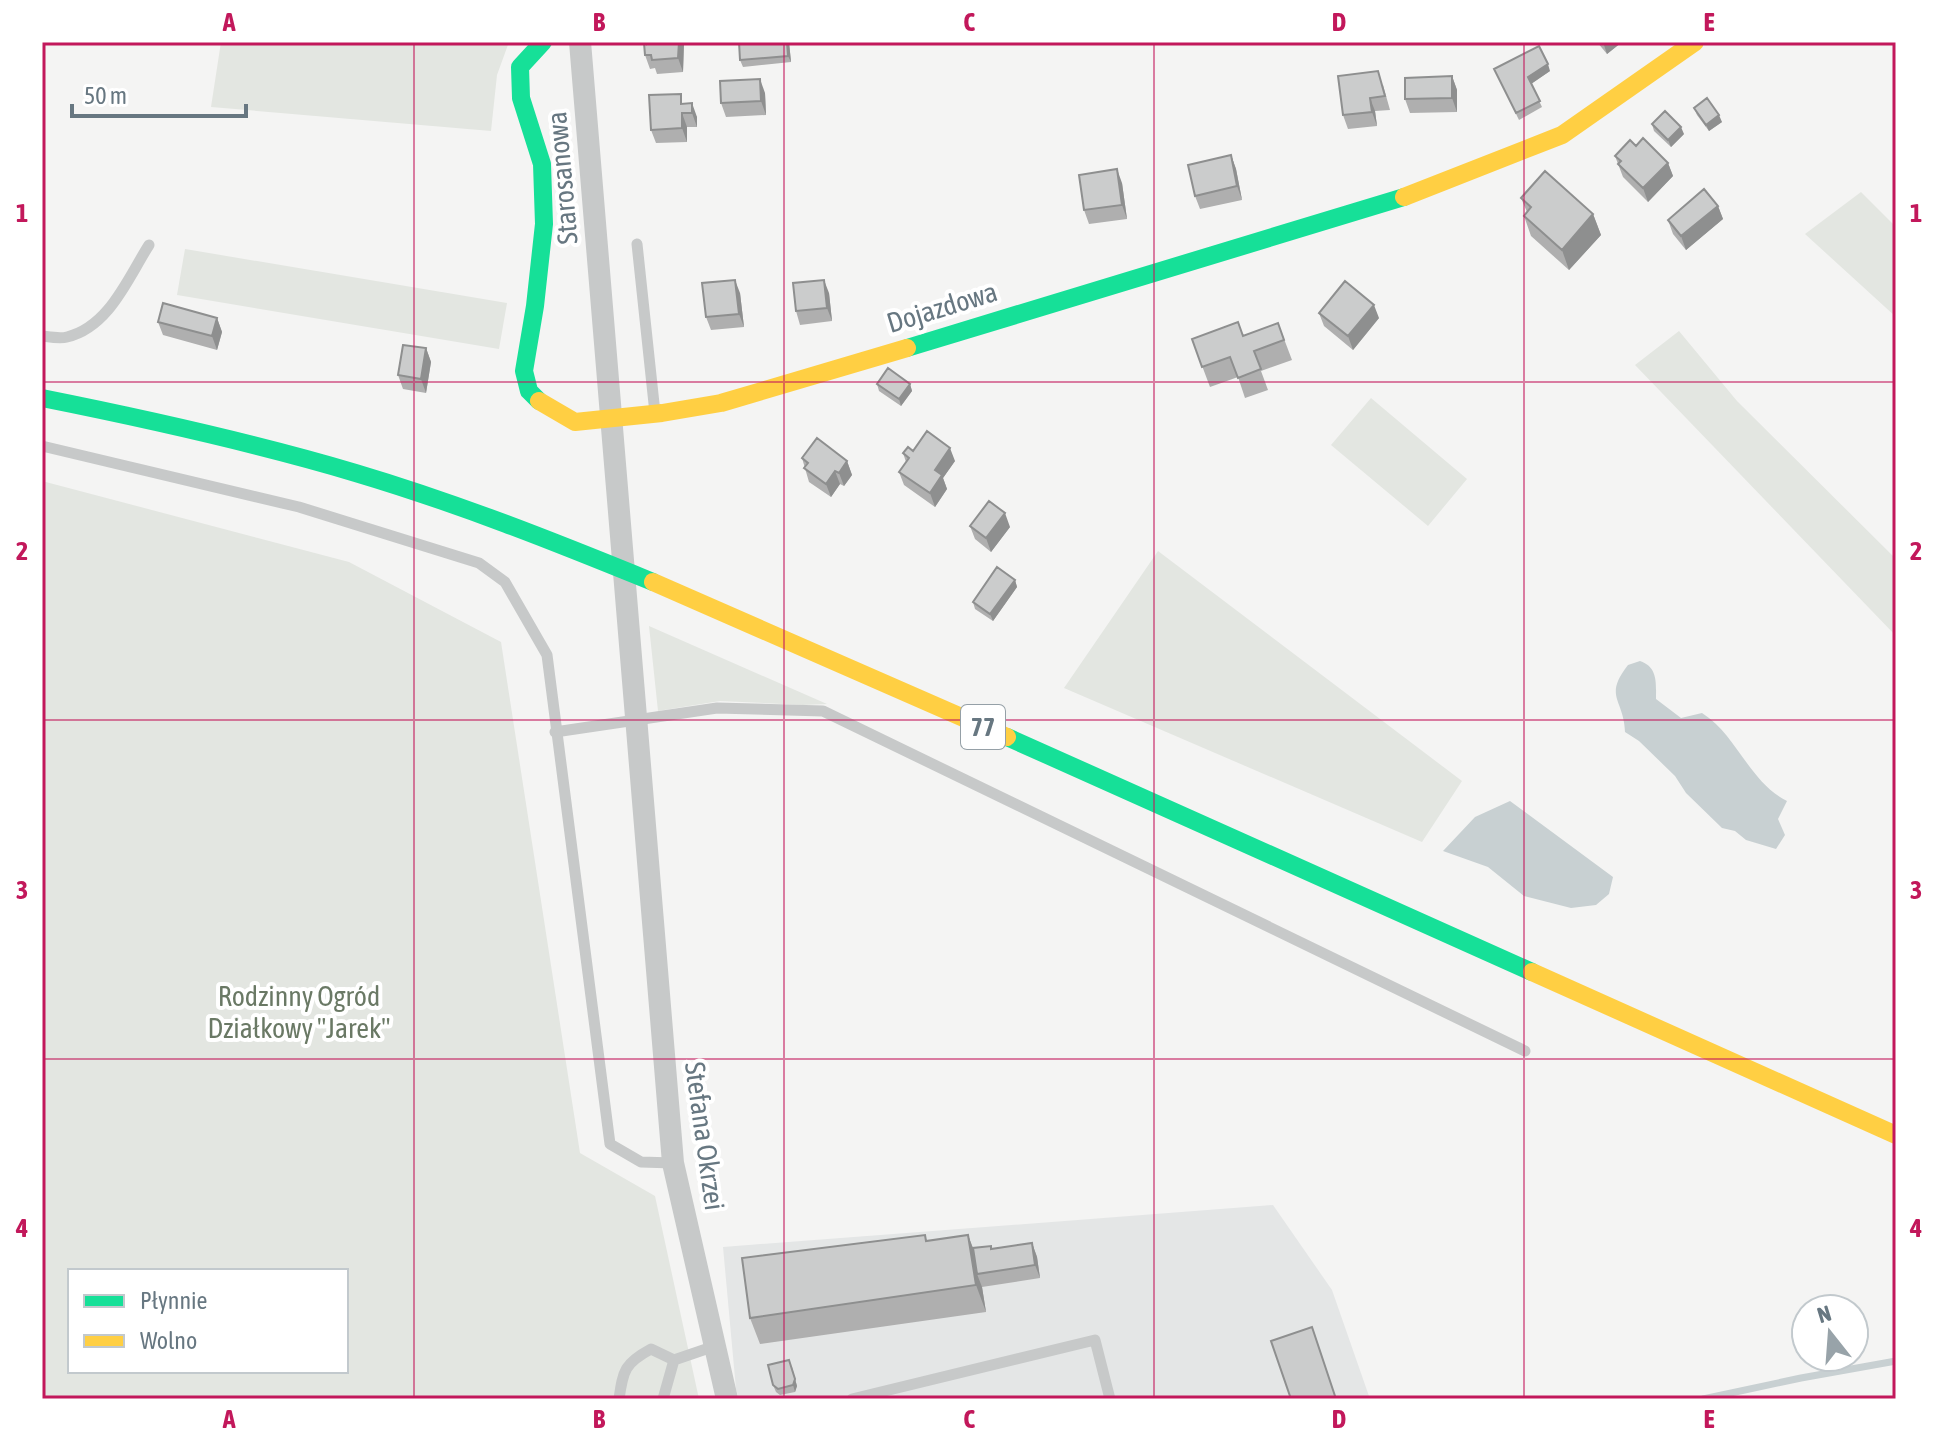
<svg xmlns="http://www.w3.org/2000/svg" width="1938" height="1441" viewBox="0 0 1938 1441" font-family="'Asap Condensed',sans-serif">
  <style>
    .built { fill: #e4e6e6 }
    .green { fill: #e3e6e1; fill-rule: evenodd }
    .water { fill: #c8d0d2 }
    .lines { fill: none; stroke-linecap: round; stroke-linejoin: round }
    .stream { stroke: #c8d0d2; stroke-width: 7 }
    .lane { stroke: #c7c9c9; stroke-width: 11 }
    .street { stroke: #c7c9c9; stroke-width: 22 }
    .fast { stroke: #16e098; stroke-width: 18 }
    .slow { stroke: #ffcf43; stroke-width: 18 }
    .wall { fill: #afafaf }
    .shaded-wall { fill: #8e8f8f }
    .building { fill: #cbcccc; stroke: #8e8f8f; stroke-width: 2 }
    .grid { fill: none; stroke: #c2185b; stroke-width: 2; stroke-opacity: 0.55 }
    .labels { text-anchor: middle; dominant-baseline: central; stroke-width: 8; stroke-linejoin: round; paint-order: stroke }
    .shield { fill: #fff; stroke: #95a0a7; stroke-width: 2 }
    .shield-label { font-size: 26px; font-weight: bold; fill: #677781 }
    .street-label { font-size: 28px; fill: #677781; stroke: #fff }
    .park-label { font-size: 28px; fill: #6a7965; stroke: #fff }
    .neatline { fill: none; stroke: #c2185b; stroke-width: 3 }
    .grid-label { font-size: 26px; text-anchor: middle; font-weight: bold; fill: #c2185b }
  </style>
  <rect width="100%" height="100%" fill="#f4f4f3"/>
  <!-- built -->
  <path class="built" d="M1273,1205l59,85 38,109h-631l-3,-10 -13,-142z"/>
  <!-- green -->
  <path class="green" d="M221,42h288l-12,33 -6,56 -280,-24z
    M1861,192l35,35v90l-91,-83z
    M185,249l322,54 -8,46 -322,-54z
    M1679,331l58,70 159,158v77l-261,-271z
    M1371,398l96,81 -39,47 -97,-81z
    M42,481l307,81 152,80 79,511 75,43 44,203h-657zM70,1271h276v100h-276z
    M1158,551l304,230 -40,61 -358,-154z
    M649,626l178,78 -24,1 -83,-4 -62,10z"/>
  <!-- water -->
  <path class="water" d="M1640,661c18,6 16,22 16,38l25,19 21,-5c35,22 47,69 85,88l-9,18 7,16 -9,14 -30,-9 -11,-9 -13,-3 -36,-35 -11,-17 -36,-35 -14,-9c-1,-33 -22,-35 3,-67z
    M1510,801l103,76 -4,17 -13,11 -25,3 -47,-12 -36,-29 -45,-16 32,-34z"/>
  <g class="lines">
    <!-- stream -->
    <path class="stream" d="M1703,1399l98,-21 95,-17"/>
    <!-- lane -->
    <path class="lane" d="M637,244l18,169
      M42,336c8,1 18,3 25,1 42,-10 61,-59 82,-92
      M42,446l257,61 180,56 26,19 42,73 63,489 31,18 32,1
      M555,732l162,-24 106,3 702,340
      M619,1399c4,-29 6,-36 32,-50l23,11
      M663,1399l11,-39 41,-14
      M852,1399l243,-59 15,59"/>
    <!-- street -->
    <path class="street" d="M580,42l93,1121 54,236"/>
    <!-- fast -->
    <path class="fast" d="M907,348l497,-151
      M42,398c105,21 210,44 314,75 101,30 199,69 297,109
      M539,401l-10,-10 -5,-20 11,-65 9,-82 -2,-60 -21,-66 -1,-31 23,-25
      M1007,737l525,235"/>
    <!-- slow -->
    <path class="slow" d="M1404,197l158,-62 133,-93
      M539,401l36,21 87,-9 59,-10 186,-55
      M653,582l354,155
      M1532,972l364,163"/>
  </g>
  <!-- wall -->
  <path class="wall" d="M646,42h38l-1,30 -26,2 -2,-6 -5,1 -5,-14z
    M789,42l2,20 -48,5 -3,-7z
    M1597,42h25l-15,12z
    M1494,69l56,2 -19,13 11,23 -23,13z
    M1452,76l5,14v22l-47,1 -5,-14z
    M1383,85l7,25 -15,1 2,15 -29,3 -5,-14z
    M765,93l1,22 -40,2 -5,-14z
    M684,103l13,14v10h-10v15l-31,1 -5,-13z
    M1694,108l28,14 -13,9 -12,-16z
    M1652,124l32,10 -13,13 -17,-16z
    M1636,146l32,17 5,13 -25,26 -25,-25 -8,-21z
    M1231,155l5,14 6,31 -42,9 -5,-13z
    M1122,183l5,36 -38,5 -5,-14z
    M1521,198l72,16 8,21 -32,35 -38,-34 -7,-20 3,-4z
    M1718,206l5,13 -37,31 -13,-16 -5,-14z
    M740,293l4,34 -33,3 -5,-13z
    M829,293l3,28 -32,4 -4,-14z
    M1319,313l60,5 -26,32 -29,-24z
    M217,318l5,14 -5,18 -54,-15 -5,-13z
    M1278,323l14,37 -31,11 7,19 -23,8 -7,-21 -28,10 -18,-48 51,-3z
    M426,348l5,14 -5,31 -23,-4 -5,-14z
    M877,384h33l2,7 -11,15 -22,-15z
    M913,451l42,10 -12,17 4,11 -12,18 -31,-22 -5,-13 7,-10 -3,-9z
    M802,458l45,3 5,14 -8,11 -4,-2 -9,13 -22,-15z
    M970,526l40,1 -19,25 -16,-13z
    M1015,580l2,7 -24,34 -18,-12 -2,-7z
    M968,1235l5,13 18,-2 1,3 40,-6 5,14 3,21 -58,9 4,25 -226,32 -10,-26 177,-77z
    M792,1367l5,19 -2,6 -15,3 -4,-3 -3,-7z"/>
  <!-- shaded-wall -->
  <path class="shaded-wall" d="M679,42h5l-1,30 -5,-14z
    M787,42h2l2,20 -3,-6z
    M1603,42h19l-15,12z
    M1548,64l2,7 -19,13 -3,-7z
    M1452,76l5,14v22l-5,-14z
    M760,79l5,14 1,22 -5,-14z
    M1370,98l5,13 2,15 -5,-14z
    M692,103l5,14v10l-5,-14z
    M682,113l5,14v15l-5,-14z
    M1719,115l3,7 -13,9 -3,-6z
    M1681,127l3,7 -13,13 -3,-7z
    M1231,155l5,14 6,31 -5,-14z
    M1668,163l5,13 -25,26 -5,-14z
    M1117,169l5,14 5,36 -5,-14z
    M1718,206l5,13 -37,31 -5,-14z
    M1593,214l8,21 -32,35 -7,-20z
    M735,280l5,13 4,34 -5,-13z
    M824,280l5,13 3,28 -5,-13z
    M1374,305l5,13 -26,32 -5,-14z
    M217,318l5,14 -5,18 -5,-14z
    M426,348l5,14 -5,31 -5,-14z
    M910,384l2,7 -11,15 -2,-7z
    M950,448l5,13 -12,17 4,11 -12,18 -5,-14 5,-23z
    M847,461l5,14 -8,11 -5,-13z
    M835,471l5,13 -9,13 -5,-13z
    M1005,513l5,14 -19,25 -5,-14z
    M1015,580l2,7 -24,34 -3,-7z
    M968,1235l10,27 -1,12 5,13 4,25 -10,-27z
    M1032,1243l5,14 3,21 -5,-13z
    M789,1360l8,26 -2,6 -2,-7z"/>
  <!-- building -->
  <path class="building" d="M646,42h33l-1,16 -26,2 -1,-5h-6l-1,-12 2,1z
    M739,42h48l1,14 -48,4z
    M1539,46l9,18 -20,13 12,24 -24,12 -22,-44z
    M1378,71l7,25 -15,2 2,14 -29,3 -5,-39z
    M1452,76v22l-47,1v-21z
    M760,79l1,22 -40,2 -1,-22z
    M681,94v10l11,-1v10h-10v15l-31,2 -2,-35z
    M1707,98l12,17 -13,10 -12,-17z
    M1665,111l16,16 -13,13 -16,-16z
    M1643,138l25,25 -25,25 -25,-24 3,-3 -6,-5 15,-16 6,6z
    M1231,155l6,31 -42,10 -7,-31z
    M1117,169l5,36 -38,5 -5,-35z
    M1545,171l48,43 -31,36 -38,-34 7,-9 -10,-9z
    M1704,189l14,17 -37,30 -13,-16z
    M735,280l4,34 -33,3 -4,-34z
    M824,280l3,28 -31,3 -3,-28z
    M1345,281l29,24 -26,31 -29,-23z
    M163,303l54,15 -5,18 -54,-14z
    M1238,322l5,14 35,-13 6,17 -30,11 7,18 -23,9 -8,-21 -28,10 -10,-28z
    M403,345l23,3 -5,31 -23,-4z
    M888,368l22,16 -11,15 -22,-15z
    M927,431l23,17 -15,22 7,5 -12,18 -31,-21 10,-14 -6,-5 5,-6 5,4z
    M817,438l30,23 -8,12 -4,-2 -9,13 -22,-16 4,-5 -6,-5z
    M989,501l16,12 -19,25 -16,-12z
    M997,567l18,13 -25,34 -17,-12z
    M925,1235l1,6 42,-6 8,50 -226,33 -8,-60z
    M1032,1243l3,22 -58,9 -4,-26 18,-2v3z
    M1312,1327l24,72h-45l-20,-58z
    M789,1360l6,19 -2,6 -15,4 -5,-4 -5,-20z"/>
  <!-- grid -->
  <path class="grid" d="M414,42v1357M784,42v1357M1154,42v1357M1524,42v1357M42,382h1854M42,720h1854M42,1059h1854"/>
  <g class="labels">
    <!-- shield labels -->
    <rect class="shield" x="961" y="705" width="44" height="44" rx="6"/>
    <g class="shield-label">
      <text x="983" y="727">77</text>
    </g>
    <!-- street labels -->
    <g class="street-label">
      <text transform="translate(562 178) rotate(-95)">Starosanowa</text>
      <text transform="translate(942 307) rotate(-17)">Dojazdowa</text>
      <text transform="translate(705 1136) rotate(82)">Stefana Okrzei</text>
    </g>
    <!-- park labels -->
    <g class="park-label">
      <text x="299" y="996">Rodzinny Ogród<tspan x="299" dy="32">Działkowy "Jarek"</tspan></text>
    </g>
  </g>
  <!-- border -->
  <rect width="1938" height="1441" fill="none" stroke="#ffffff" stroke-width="88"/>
  <!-- legend -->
  <rect x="68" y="1269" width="280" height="104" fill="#ffffff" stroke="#c2c9cd" stroke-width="2"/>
  <rect x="84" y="1295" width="40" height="12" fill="#16e098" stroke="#c2c9cd" stroke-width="2"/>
  <text x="140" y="1309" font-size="24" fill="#677781">Płynnie</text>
  <rect x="84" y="1335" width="40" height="12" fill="#ffcf43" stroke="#c2c9cd" stroke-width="2"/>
  <text x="140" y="1349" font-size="24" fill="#677781">Wolno</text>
  <!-- north arrow -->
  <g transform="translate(1830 1333) rotate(343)"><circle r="38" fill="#ffffff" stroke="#c2c9cd" stroke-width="2"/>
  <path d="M0-6L14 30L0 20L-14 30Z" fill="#98a3a9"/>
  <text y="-12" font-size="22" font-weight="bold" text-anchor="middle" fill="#677781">N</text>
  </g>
  <!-- scale -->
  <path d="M72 104v12h174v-12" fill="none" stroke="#677781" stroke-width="4"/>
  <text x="84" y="104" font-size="24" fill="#677781" stroke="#ffffff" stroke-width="6" paint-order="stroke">50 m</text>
  <rect x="44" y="44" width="1850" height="1353" class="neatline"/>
  <g class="grid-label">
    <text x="229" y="31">A</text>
    <text x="599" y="31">B</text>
    <text x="969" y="31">C</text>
    <text x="1339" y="31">D</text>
    <text x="1709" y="31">E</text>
    <text x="22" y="222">1</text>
    <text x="1916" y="222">1</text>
    <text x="22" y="560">2</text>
    <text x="1916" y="560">2</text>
    <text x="22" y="899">3</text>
    <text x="1916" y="899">3</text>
    <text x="22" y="1237">4</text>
    <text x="1916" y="1237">4</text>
    <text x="229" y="1428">A</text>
    <text x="599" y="1428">B</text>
    <text x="969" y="1428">C</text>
    <text x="1339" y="1428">D</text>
    <text x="1709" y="1428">E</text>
  </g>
</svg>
